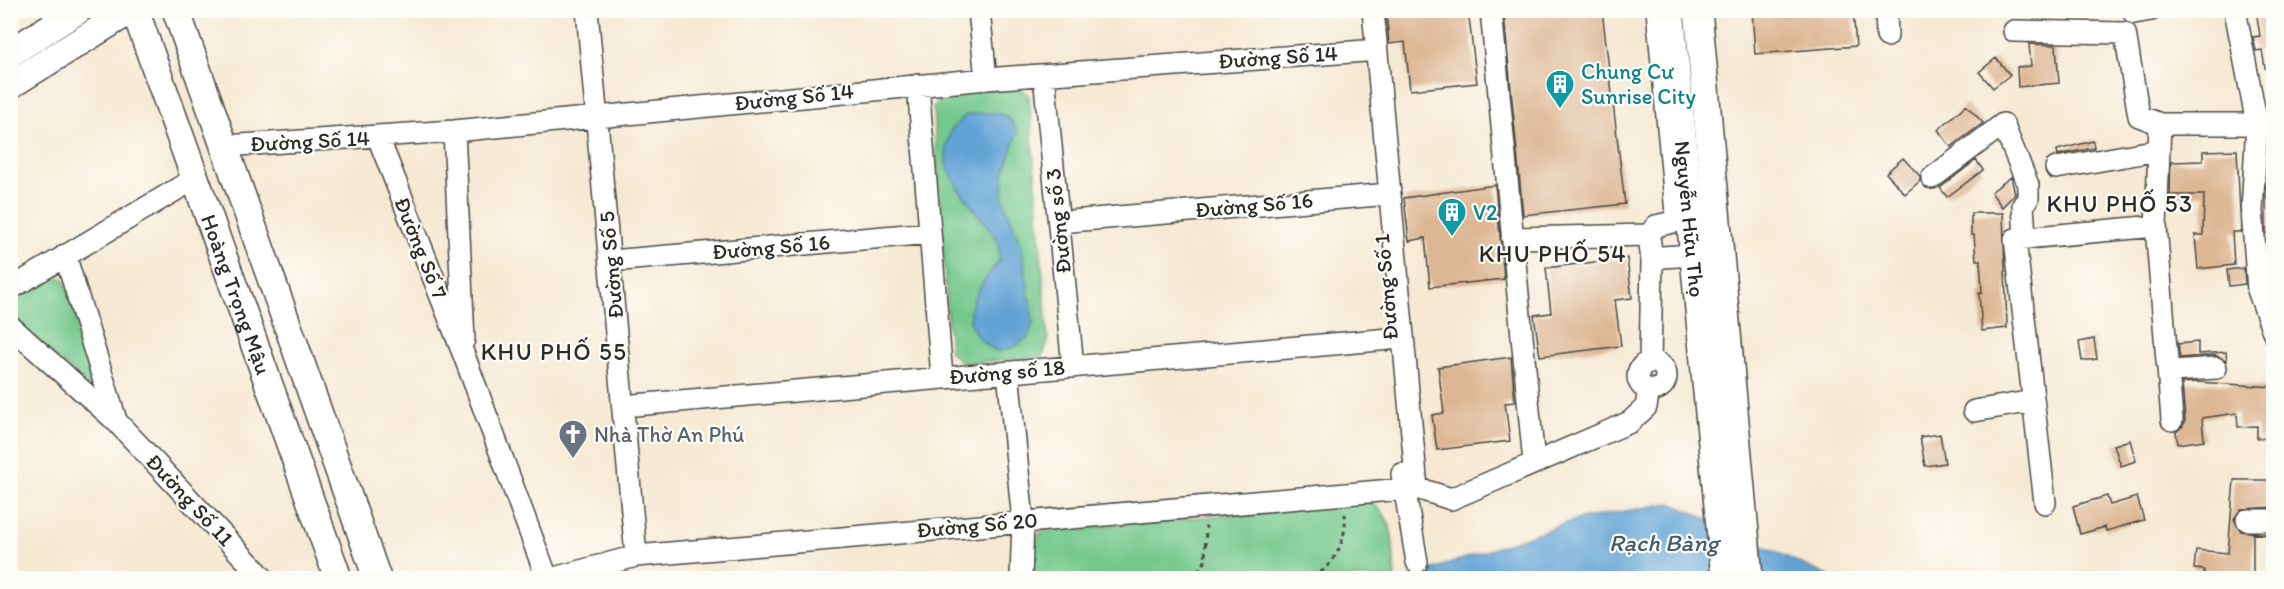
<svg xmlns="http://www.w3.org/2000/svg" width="2284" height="589" viewBox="0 0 2284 589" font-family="Itim,sans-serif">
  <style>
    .green { fill: #73c88b; stroke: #4f7a5b; stroke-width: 1.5 }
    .water { fill: #62a3d5; stroke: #466780; stroke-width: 1.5 }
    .building { fill: #ddb693 }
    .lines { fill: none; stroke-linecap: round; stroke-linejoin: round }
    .minor-casing { stroke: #494844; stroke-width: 24 }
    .major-casing { stroke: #494844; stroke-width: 30 }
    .path { stroke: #494844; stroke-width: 3; stroke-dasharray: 4.5 4.5; stroke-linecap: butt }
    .minor { stroke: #fff; stroke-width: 21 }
    .major { stroke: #fff; stroke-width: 27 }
    .labels { text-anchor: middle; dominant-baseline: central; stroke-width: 4.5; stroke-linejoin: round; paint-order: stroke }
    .street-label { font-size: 22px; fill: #2b2b2b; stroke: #fdfcf7 }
    .culture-label { font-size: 22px; fill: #0d838f; stroke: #fdfcf7; text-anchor: start }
    .worship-label { font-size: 22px; fill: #5b616d; stroke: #fdfcf7; text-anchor: start }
    .neighbourhood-label { font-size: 24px; letter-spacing: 1.5px; fill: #2b2b2b; stroke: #fdfcf7 }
    .water-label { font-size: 24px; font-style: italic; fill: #415b6f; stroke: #fdfcf7 }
  </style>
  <rect width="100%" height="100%" fill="#fdfcf7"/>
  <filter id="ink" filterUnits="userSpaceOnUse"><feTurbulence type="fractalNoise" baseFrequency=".0167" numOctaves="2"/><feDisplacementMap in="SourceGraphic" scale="12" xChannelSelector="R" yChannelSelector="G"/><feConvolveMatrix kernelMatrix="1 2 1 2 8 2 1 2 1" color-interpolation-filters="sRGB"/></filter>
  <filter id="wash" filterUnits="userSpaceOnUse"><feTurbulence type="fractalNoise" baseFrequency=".008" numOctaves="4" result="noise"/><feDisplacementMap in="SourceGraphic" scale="24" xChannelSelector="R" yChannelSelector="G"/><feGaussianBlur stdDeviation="1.35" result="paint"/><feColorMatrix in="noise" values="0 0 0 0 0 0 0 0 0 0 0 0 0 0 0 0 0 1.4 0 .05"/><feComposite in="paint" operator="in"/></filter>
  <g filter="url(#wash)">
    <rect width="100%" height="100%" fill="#f5e9d3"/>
    <!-- green -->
    <path class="green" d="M1020,87l9,9 19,246 -6,15 -79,6 -13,-11 -17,-244 11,-14z
      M53,275l11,4 34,110 -3,3 -84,-74v-17z
      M1370,502c28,17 22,44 25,75l-5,1h-358c0,-18 -3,-33 10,-47z"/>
    <!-- water -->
    <path class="water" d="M980,113c22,0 27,-1 38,19l-14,41 -1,26 19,49 11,74 -5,15 -14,10 -18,4c-48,-29 -20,-58 4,-92l-2,-19 -39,-51 -13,-25v-17l5,-17 15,-15z
      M1670,503c56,22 108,52 163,75h-425l167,-58z"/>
    <g id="blocks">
      <!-- building -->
      <path class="building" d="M1386,10h82l9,73 -67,7 -5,-48 -16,2z
        M1576,10h26l23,194 -102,11 -19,-200z
        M1752,10h101l3,36 -101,8z
        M2256,10h18v58h-9l-3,-18 -6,1 -3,-14 7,-1z
        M2029,44l27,1 3,38 -41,4 -1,-20 14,-1z
        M1996,58l14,17 -17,13 -14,-16z
        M1966,105l17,18 -32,24 -13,-17z
        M2093,141l1,7 -36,7 -1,-5z
        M2237,150l4,82h-9l2,33 -36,4 -3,-34h8l1,-40h-34l1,-33 32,-1v-10z
        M1903,158l17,18v5l-15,13 -19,-21z
        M1976,160l7,10 -36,27 -7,-9z
        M2011,177l4,17 -13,13 -11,-15z
        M2274,184v50l-8,-1v-48z
        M1495,185l9,94 -74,8 -5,-49 -16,3 -5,-43z
        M1971,213h32l4,115 -25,3 -3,-38h3l-2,-33h-4l-2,-25h-3z
        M1627,258l5,40 -17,2 6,46 -81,10 -6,-41 17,-2 -5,-45z
        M2244,268l1,16 -16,2 -2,-16z
        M2094,339l3,20 -15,2 -3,-19z
        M2198,342v12l28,-2 1,9 -12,-6 -35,3 -2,-14z
        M1511,357l4,45 -10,1 5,38 -73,9 -5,-35 12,-2 -6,-46z
        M2196,382l78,5v52l-17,-1v-12l-19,1 -1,-14 -35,5 2,22 -26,4 -2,-12 7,-6 2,-6 -3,-37z
        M1940,434l5,29 -20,3 -5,-29z
        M2130,440l6,21 -15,5 -7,-21z
        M2234,480h40v27l-33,2 -7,10 7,12 33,4 -21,-1v45h-49v-9l-10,-1 2,-19 32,3z
        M2107,496l3,9 27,-8 7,23 -38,11 -1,-4 -25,7 -7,-28z"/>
    </g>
  </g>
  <g filter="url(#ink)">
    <use href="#blocks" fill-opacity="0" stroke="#494844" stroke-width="1.5"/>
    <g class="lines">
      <!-- minor casing -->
      <g class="minor-casing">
        <path id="minor" d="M587,10l49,546
          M979,10l7,69
          M1373,10l44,478 34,11 179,-77 16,-15 3,-18
          M1491,10l43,453
          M1657,10l19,203
          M1886,10l1,26
          M2235,10l22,114 -5,87 6,79 16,44
          M2134,13l17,-3
          M2014,31l111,2 14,83 21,8h97
          M1044,75l29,292
          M918,85l24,292
          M2160,124l-4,102 11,135 1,7 5,3 43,-3
          M454,131l10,209
          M378,137l87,221 82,220
          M224,146l230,-15 532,-52 379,-28
          M2056,168l103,-18
          M1932,178l71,-54 25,61v14l-5,6 2,33
          M1690,218l-34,8 -7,9 3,27 10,-5 31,-2
          M1059,222l319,-27
          M1512,238l137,-3
          M65,255l51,165
          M611,261l319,-28
          M10,289l184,-110
          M10,326l106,95 147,157
          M1650,362l2,-100
          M1638 376a14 14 0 1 1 28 0a14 14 0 1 1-28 0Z
          M2168,368l4,52
          M1008,372l15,149 -2,57
          M623,406l767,-67
          M1974,411l59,-10
          M1402,474l15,88
          M2045,503l-30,-264 141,-13
          M2247,520h27
          M554,578l82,-22 767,-67"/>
      </g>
      <!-- major casing -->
      <g class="major-casing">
        <g id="major">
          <path id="s1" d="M135,10l203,568"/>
          <path d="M176,10l201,568"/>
          <path id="s2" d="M1670,10l55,568"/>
          <path d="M1698,10l51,568"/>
          <path d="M10,53l68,-43"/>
          <path d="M10,85l121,-75"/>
        </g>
      </g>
      <!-- path -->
      <path class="path" d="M1192,578l13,-16 1,-36
        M1313,578c22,-14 34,-38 32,-64"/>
      <!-- minor -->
      <use href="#minor" class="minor"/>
      <!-- major -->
      <use href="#major" class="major"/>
    </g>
  </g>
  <!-- icons -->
  <defs>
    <g id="building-pin" transform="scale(1.5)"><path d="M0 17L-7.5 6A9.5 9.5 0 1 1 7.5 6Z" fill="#0f9aa8" stroke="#fdfcf7"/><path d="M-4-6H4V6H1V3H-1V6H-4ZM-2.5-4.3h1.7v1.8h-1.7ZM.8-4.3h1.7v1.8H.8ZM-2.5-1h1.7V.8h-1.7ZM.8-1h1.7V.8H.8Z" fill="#fff"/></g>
    <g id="church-pin" transform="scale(1.5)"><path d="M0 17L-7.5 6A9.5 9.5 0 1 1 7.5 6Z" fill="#6b7280" stroke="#fdfcf7"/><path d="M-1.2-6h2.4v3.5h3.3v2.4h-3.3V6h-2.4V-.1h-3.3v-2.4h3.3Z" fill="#fff"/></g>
  </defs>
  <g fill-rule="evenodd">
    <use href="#building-pin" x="1560" y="84"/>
    <use href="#building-pin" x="1452" y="212"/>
    <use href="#church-pin" x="573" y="434"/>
  </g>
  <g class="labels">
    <!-- street labels -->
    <g class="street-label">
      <text transform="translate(1278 57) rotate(-4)">Đường Số 14</text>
      <text transform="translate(794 97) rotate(-6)">Đường Số 14</text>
      <text transform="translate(310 141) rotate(-3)">Đường Số 14</text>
      <text transform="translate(1254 205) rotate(-5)">Đường Số 16</text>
      <text stroke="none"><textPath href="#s2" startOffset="210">Nguyễn Hữu Thọ</textPath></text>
      <text transform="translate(1058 221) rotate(-96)">Đường số 3</text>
      <text transform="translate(771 247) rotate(-5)">Đường Số 16</text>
      <text transform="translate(421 248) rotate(68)">Đường Số 7</text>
      <text transform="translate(611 265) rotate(-95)">Đường Số 5</text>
      <text transform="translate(1386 287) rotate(-95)">Đường Số 1</text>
      <text stroke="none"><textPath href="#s1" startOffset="302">Hoàng Trọng Mậu</textPath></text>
      <text transform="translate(1007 372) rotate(-5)">Đường số 18</text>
      <text transform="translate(190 500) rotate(47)">Đường Số 11</text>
      <text transform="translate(977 525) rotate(-5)">Đường Số 20</text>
    </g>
    <!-- culture labels -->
    <g class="culture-label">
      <text x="1581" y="71">Chung Cư<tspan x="1581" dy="25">Sunrise City</tspan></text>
      <text x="1473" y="212">V2</text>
    </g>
    <!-- worship labels -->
    <g class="worship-label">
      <text x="594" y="434">Nhà Thờ An Phú</text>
    </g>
    <!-- neighbourhood labels -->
    <g class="neighbourhood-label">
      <text x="2120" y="203">KHU PHỐ 53</text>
      <text x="1553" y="253">KHU PHỐ 54</text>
      <text x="554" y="351">KHU PHỐ 55</text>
    </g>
    <!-- water labels -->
    <g class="water-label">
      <text x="1664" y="542">Rạch Bàng</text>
    </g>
  </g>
  <!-- margin -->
  <rect width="2284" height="589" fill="none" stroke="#fdfcf7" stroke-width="36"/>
</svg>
